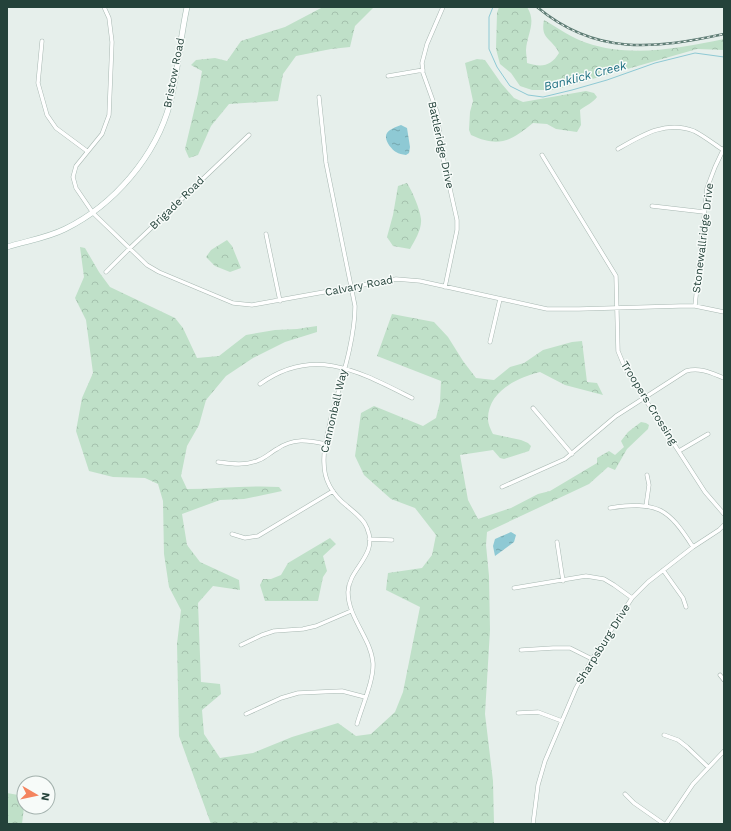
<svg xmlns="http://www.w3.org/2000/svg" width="731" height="831" viewBox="0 0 731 831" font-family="'Work Sans',sans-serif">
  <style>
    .forest { fill: url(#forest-crowns) }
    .water { fill: url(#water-ripples) }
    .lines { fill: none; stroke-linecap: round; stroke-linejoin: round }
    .stream { stroke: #8ec9d4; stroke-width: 1 }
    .minor-casing { stroke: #a8b8b2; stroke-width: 4.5 }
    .secondary-casing { stroke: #a4bbb3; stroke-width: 6 }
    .minor { stroke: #fff; stroke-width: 3.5 }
    .secondary { stroke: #fff; stroke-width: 5 }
    .rail-casing { stroke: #5f7d75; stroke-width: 2.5 }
    .rail { stroke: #f7fbf9; stroke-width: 1; stroke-dasharray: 3; stroke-linecap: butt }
    .labels { text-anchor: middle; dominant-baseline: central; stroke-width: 3; stroke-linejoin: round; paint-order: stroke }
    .street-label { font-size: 11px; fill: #24423a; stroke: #f7fbf9 }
    .water-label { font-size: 12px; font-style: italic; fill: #1c6f80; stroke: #f7fbf9 }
  </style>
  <defs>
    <pattern id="forest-crowns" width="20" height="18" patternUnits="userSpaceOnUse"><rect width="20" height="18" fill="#bfe0c8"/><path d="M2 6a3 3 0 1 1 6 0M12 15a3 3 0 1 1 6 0" fill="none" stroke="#a4c1ad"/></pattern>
    <pattern id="water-ripples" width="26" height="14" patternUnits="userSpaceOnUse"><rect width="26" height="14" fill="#8ec9d4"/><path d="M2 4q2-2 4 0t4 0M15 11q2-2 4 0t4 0" fill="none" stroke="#74a5ad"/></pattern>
  </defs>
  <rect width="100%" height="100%" fill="#e6efeb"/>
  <!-- forest -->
  <path class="forest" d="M323,7h51l-19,19 -5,21 -19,2 -35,7 -13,18 -5,27 -49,3 -18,22 -13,29 -9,3 -4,-9 13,-55 4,-23 -11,-6 5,-5 19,-2 12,3 14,-20 44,-14z
    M499,7h28c10,15 0,27 -1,43 0,4 1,9 1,13 15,5 24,3 32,-10 -7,-15 -19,-13 -15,-33 14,8 28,18 43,23 44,15 92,5 137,-4v11l-27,-1 -143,41h-22l-12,-4 -9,-13 -11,-9 -4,-15 1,-36z
    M477,59l8,1 16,23 13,15 9,4 63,-11 8,2 3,4c-3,5 -12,9 -17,13l1,15 -4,7 -21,-3 -9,-5 -14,-1c-22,18 -34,25 -62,12l-2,-5 1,-18 3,-11 -8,-38z
    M407,183c5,8 13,26 14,36 1,10 -6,21 -11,30l-17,-3 -6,-9 6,-22 5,-29z
    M227,240l5,6 9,22 -11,4 -15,-6 -9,-9 5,-7z
    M80,247l5,1 14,24 11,15 65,31 8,10 14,30 22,-2 27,-21 29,-5 22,-1 20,-3v6l-32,10 -32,16 -27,18 -20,24 -7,25 -12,21 -6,30 6,13c31,0 61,-4 92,-2l3,4 -38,8 -24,1 -38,14 5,31 13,17 39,18 1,10 -27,-4 -15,17 3,79 19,2 1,10 -19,16 2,24 16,24 33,-5 39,-16 46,-14 18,13 15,-2 24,-22 8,-20 17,-85 -34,-17 2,-17 34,-5 10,-13 4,-20 -21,-27 -24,-9 -27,-24 -9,-19 6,-43 13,-7 49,20 13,-8 4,-16 1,-21 -64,-25 15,-42 42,8 14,15 15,24 13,17 18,2 16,-13 14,-4 19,-13 29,-8 10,-1 5,41 10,1 6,12 -38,-10 -25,-13c-23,6 -52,19 -52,47 0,5 3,11 5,15l28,6 7,3 3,3 -2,5 -25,8 -4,-1 -7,-8 -33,5 8,45 10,19 33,-11 27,-14 12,-3 47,-28v-5l12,-7 6,4 9,-8 -3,-6 7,-9 13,-10 5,1 3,2 -1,4 -21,20 -12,21 -7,-3 -19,17 -102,48 -1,13 3,31 1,54 -5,84 8,67 1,43h-283l-32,-88 -2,-92 4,-34 -12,-23 -5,-33 -1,-53 -5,-17 -13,-6 -32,-1 -24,-6 -13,-40 6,-33 11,-25 -7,-53 -11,-22 9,-21z
    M330,538l6,6 -13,12 4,15 -4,6 -5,24h-53l-5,-16 3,-6h8l10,-4 7,-12z
    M7,793l17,3v11l-2,17h-15z"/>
  <!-- water -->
  <path class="water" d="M401,125l6,3 3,19 -1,6 -3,2c-4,-1 -7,-1 -10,-3 -5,-3 -13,-13 -9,-19 3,-4 9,-6 14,-8z
    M511,532l5,3 -2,7 -19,14 -2,-10 2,-7z"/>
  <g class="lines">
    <!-- stream -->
    <path class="stream" d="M493,7l-4,10v32l8,18 13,19 18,9 15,2 29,-7 35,-10 48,-17 40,-10 29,4"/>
    <!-- minor casing -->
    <g class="minor-casing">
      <path id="minor" d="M104,7l5,11 3,24 -3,73 -7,19 -26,32 -3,11 3,11 17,25 54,52 12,7 74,31 19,2 144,-26 24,2 127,28h32l101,-3h15l29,6
        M443,7l-16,37 -5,19 1,10 14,39 5,41 15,67v10l-12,57
        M42,41l-4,42 9,32 9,13 31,23
        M388,76l35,-6
        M319,97l7,66 29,143c0,35 -15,78 -24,112 -3,15 -8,29 -7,45 0,18 9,32 23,43 8,7 17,13 20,22 12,28 -18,39 -19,64 0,26 23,46 25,71 1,17 -11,43 -16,61
        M618,149c24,-14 48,-29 76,-18 10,5 20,13 29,19
        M542,155l74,121 2,75 7,17 80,124 19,22
        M652,206l52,6
        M266,234l14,67
        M106,272l23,-23 120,-114
        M695,306l12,-118 8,-21 9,-19
        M490,342l10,-43
        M260,384c54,-39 100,-12 152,14
        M533,408l39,46
        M679,451l29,-17
        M218,462c14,2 28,4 41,-2 6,-2 12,-8 18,-11 16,-11 30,-9 48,-5
        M502,487l63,-28 51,-43 70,-45c14,-4 25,2 38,7
        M646,506l3,-21 -2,-10
        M610,508c48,-7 58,0 83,39
        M232,534l13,4 13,-2 75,-45
        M369,539l23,1
        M557,542l6,39
        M663,570l20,28 3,9
        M514,588l72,-12 18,3 10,6 18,13
        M241,645l21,-10 12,-4 29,-2 13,-3 35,-15
        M521,650l32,-2h17l22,11
        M720,675l4,5
        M518,713l20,-1 24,9
        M246,714l35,-16 17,-5 44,-2 23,6
        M664,735l14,5 9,7 21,20
        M625,794l9,9 30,21
        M533,824l5,-39 7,-24 31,-73 13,-24 43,-66 16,-16 45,-35 26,-17 5,-5
        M666,824l27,-40 31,-33"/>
    </g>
    <!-- secondary casing -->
    <g class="secondary-casing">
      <path id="secondary" d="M7,247c19,-6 40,-9 58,-18 49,-24 91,-73 105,-126 8,-31 10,-64 17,-96"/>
    </g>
    <!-- minor -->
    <use href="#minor" class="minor"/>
    <!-- secondary -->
    <use href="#secondary" class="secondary"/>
    <!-- rail casing -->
    <g class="rail-casing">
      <path id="rail" d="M537,7c59,49 117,42 187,27"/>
    </g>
    <!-- rail -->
    <use href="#rail" class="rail"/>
  </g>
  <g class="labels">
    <!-- street labels -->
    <g class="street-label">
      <text transform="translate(174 73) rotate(-79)">Bristow Road</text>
      <text transform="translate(441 145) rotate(78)">Battleridge Drive</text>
      <text transform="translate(177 203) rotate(-44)">Brigade Road</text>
      <text transform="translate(703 238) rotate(-83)">Stonewallridge Drive</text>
      <text transform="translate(359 286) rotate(-11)">Calvary Road</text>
      <text transform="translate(649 403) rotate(58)">Troopers Crossing</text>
      <text transform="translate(334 411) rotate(-77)">Cannonball Way</text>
      <text transform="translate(603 644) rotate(-58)">Sharpsburg Drive</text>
    </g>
    <!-- water labels -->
    <g class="water-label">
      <text transform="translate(585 76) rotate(-15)">Banklick Creek</text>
    </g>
  </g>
  <!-- border -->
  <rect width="731" height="831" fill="none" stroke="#24423a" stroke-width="16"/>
  <!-- north arrow -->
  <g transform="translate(36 795) rotate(99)"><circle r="19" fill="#f7fbf9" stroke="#a3b1ad"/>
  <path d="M0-3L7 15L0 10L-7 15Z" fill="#f4845f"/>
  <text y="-6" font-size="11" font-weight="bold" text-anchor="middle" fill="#24423a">N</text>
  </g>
</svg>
